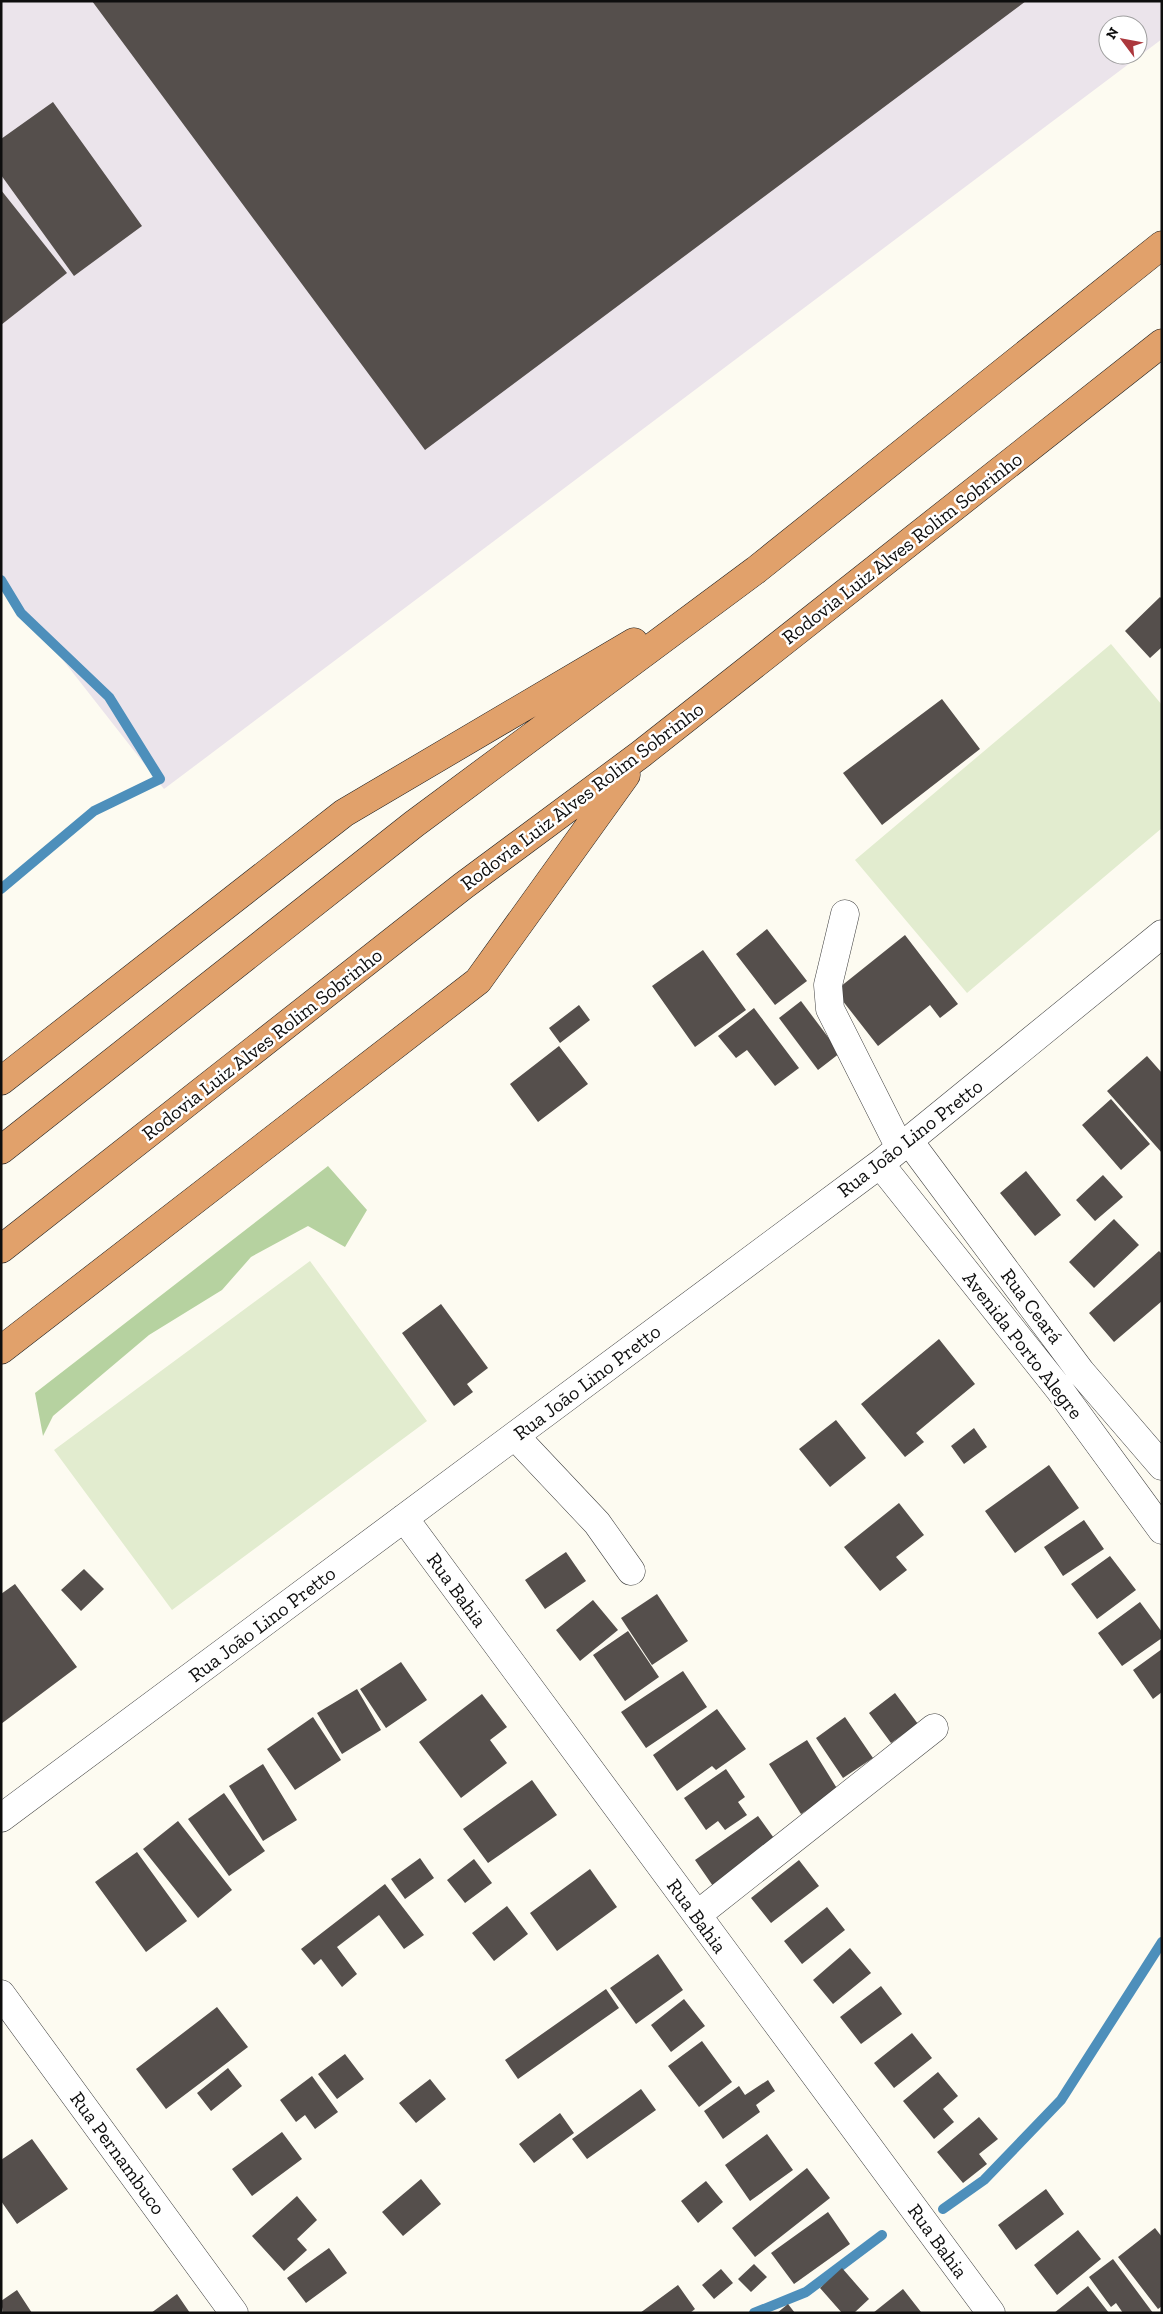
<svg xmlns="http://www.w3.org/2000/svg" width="1163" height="2314" viewBox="0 0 1163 2314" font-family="'Zilla Slab',serif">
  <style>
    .industrial { fill: #ebe4eb; fill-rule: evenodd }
    .forest { fill: #b6d2a0 }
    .pitch { fill: #e2eccf }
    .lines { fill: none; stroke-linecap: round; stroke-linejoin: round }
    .stream { stroke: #4d8fbb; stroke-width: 10 }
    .building { fill: #554f4c }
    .minor-casing { stroke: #414141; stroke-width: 29 }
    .highway-casing { stroke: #1f1f1f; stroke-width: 29 }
    .minor { stroke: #fff; stroke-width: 28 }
    .highway { stroke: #e1a16b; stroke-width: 28 }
    .labels { text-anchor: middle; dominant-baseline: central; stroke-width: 5; stroke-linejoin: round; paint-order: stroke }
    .street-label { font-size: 20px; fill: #0e0e0e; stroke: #fff }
  </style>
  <rect width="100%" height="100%" fill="#fdfbf1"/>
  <!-- industrial -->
  <path class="industrial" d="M1,1h1161v38l-998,750 -163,-208zM1108,25h30v30h-30z"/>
  <!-- forest -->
  <path class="forest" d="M328,1166l39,44 -22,37 -37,-21 -57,31 -29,33 -73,45 -96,81 -10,20 -8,-43z"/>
  <!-- pitch -->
  <path class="pitch" d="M1111,644l51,61v123l-195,165 -112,-133z
    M310,1261l117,160 -255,189 -118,-160z"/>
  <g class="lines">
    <!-- stream -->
    <path class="stream" d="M1,580l20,33 88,84 51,82 -66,32 -93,78
      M943,2209l41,-29 77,-80 101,-158
      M754,2313l52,-21 76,-57"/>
  </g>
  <!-- building -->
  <path class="building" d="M92,1h934l-601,449z
    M53,102l89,124 -68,50 -73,-101v-36z
    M1,190l66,83 -66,52z
    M1160,597l2,2v48l-12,11 -25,-27z
    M942,699l38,50 -98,76 -39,-52z
    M767,929l40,52 -32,24 -39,-51z
    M905,935l53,69 -18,14 -10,-13 -52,41 -43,-55z
    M703,950l43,60 -51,37 -43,-61z
    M801,1001l39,52 -22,17 -39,-52z
    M579,1005l11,15 -30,23 -11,-15z
    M754,1008l45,60 -24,18 -28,-36 -11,8 -18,-22z
    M559,1046l29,38 -50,38 -28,-38z
    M1147,1056l15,17v80l-55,-62z
    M1111,1099l39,45 -29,26 -39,-45z
    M1026,1171l35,44 -26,21 -35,-43z
    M1103,1175l20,22 -28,24 -19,-21z
    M1114,1219l25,26 -45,43 -25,-26z
    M1159,1251l3,3v47l-48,41 -25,-29z
    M441,1304l47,64 -21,16 6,8 -19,14 -52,-73z
    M939,1339l36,45 -59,49 8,9 -19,15 -44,-53z
    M836,1420l30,38 -36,29 -31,-38z
    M974,1428l13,19 -23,17 -13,-18z
    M1049,1465l30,43 -64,45 -30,-42z
    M899,1503l25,32 -28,22 11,13 -27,21 -36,-44z
    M1084,1520l20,29 -41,27 -19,-29z
    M566,1552l20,29 -41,28 -20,-29z
    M1110,1556l26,34 -39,29 -26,-35z
    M84,1569l20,20 -23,22 -20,-21z
    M15,1584l62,83 -76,57v-130z
    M657,1594l31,47 -36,24 -31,-47z
    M593,1600l25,30 -38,31 -24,-31z
    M1140,1602l22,30v6l-40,28 -24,-33z
    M628,1631l31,46 -34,24 -32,-46z
    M1162,1649v43l-9,7 -20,-29z
    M401,1662l26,38 -41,28 -26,-39z
    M683,1671l24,36 -61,41 -25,-36z
    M357,1689l24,41 -39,24 -25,-41z
    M895,1693l23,31 -27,19 -22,-30z
    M482,1694l25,33 -17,13 17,23 -46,35 -42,-56z
    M717,1709l29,40 -30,21 -4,-4 -35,25 -24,-36z
    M313,1717l28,43 -46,30 -28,-41z
    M845,1717l28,41 -30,20 -27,-40z
    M807,1740l31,50 -37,24 -32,-50z
    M263,1764l34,56 -34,21 -34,-55z
    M726,1769l19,28 -7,5 9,13 -22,15 -7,-9 -12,9 -22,-32z
    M532,1780l25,35 -69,48 -25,-34z
    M224,1793l41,58 -36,25 -41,-57z
    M758,1816l18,25 -63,45 -18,-26z
    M178,1821l54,69 -34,28 -55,-69z
    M137,1852l50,69 -41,31 -51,-70z
    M420,1858l14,20 -29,21 -14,-20z
    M474,1859l18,24 -27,20 -18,-23z
    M799,1860l20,26 -48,37 -20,-25z
    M590,1869l27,38 -60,44 -27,-38z
    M385,1884l39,51 -20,14 -25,-34 -42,32 20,27 -15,13 -21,-28 -7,6 -13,-16z
    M507,1906l21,28 -34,27 -22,-28z
    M827,1907l18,23 -43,34 -18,-23z
    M850,1948l21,25 -38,31 -20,-24z
    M658,1954l25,36 -47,34 -26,-36z
    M881,1986l21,28 -41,30 -21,-27z
    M606,1989l13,19 -101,71 -13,-19z
    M684,1999l21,27 -34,26 -20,-27z
    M217,2007l31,40 -82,62 -30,-40z
    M912,2033l20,25 -38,30 -20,-25z
    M702,2041l30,41 -33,25 -31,-41z
    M345,2054l19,25 -27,20 -19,-25z
    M228,2068l14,18 -31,25 -14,-18z
    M938,2072l20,24 -15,13 11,13 -20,17 -31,-38z
    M312,2076l26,36 -23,17 -10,-14 -9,7 -16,-22z
    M430,2079l16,20 -30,24 -17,-20z
    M768,2080l7,11 -19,14 4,7 -37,27 -19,-28 35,-25 6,9z
    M641,2089l15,21 -69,49 -15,-20z
    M560,2113l14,20 -40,30 -15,-19z
    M979,2117l19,22 -19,15 8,10 -24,19 -26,-31z
    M282,2132l20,27 -50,37 -20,-27z
    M767,2134l26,36 -43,31 -25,-36z
    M32,2139l36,50 -51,35 -16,-23v-41z
    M807,2168l23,30 -75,59 -23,-29z
    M421,2179l20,25 -38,32 -21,-24z
    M706,2181l17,21 -25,21 -17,-22z
    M1046,2189l18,25 -48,36 -18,-25z
    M297,2196l20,24 -20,19 10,11 -23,21 -32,-35z
    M828,2212l22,32 -56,40 -23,-31z
    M1155,2228l7,9v69l-4,3 -40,-52z
    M1078,2230l23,29 -44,36 -23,-30z
    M329,2248l18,25 -41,30 -19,-25z
    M1113,2259l40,54h-30l-7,-10 -5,4 -22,-30z
    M754,2264l13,13 -16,15 -13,-13z
    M842,2268l27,31 -15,14h-12l-22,-25z
    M721,2269l12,14 -19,16 -12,-14z
    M678,2285l17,24 -5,4h-50z
    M1088,2286l21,27h-55z
    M903,2289l18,23 -48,1z
    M17,2290l15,23h-29l-2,-12z
    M177,2294l13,19h-39z
    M788,2304l7,9h-18z"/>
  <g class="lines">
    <!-- minor casing -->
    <g class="minor-casing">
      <path id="minor" d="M845,914l-17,71 2,24 70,139
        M909,1141l172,231 81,94
        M880,1164l179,225 103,141
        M515,1436l82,87 34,48
        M404,1518l587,795
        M1,1818l879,-654 282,-230
        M697,1915l237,-187
        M1,1994l233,319"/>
    </g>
    <!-- highway casing -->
    <g class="highway-casing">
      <path id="highway" d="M1,1081l343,-268 290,-171
        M1,1150l413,-326 342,-254 406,-325
        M1,1249l462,-363 178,-132 521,-411
        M1,1350l477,-369 148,-206"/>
    </g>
    <!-- minor -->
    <use href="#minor" class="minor"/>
    <!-- highway -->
    <use href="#highway" class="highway"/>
  </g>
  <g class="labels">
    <!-- street labels -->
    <g class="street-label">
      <text transform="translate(902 548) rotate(-38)">Rodovia Luiz Alves Rolim Sobrinho</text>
      <text transform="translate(582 796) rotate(-37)">Rodovia Luiz Alves Rolim Sobrinho</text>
      <text transform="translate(262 1044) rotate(-38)">Rodovia Luiz Alves Rolim Sobrinho</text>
      <text transform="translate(910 1138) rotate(-38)">Rua João Lino Pretto</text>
      <text transform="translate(1032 1306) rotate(53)">Rua Ceará</text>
      <text transform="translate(1023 1345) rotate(52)">Avenida Porto Alegre</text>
      <text transform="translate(587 1382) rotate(-37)">Rua João Lino Pretto</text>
      <text transform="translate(457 1590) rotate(54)">Rua Bahia</text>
      <text transform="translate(262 1624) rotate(-37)">Rua João Lino Pretto</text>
      <text transform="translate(697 1916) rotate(54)">Rua Bahia</text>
      <text transform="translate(118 2153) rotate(54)">Rua Pernambuco</text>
      <text transform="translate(938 2241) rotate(54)">Rua Bahia</text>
    </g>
  </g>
  <!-- border -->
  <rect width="1163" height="2314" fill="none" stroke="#0e0e0e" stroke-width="5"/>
  <!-- north arrow -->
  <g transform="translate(1123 40) rotate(302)"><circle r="24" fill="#ffffff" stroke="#9f9f9f"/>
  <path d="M0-4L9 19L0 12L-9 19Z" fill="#ac383d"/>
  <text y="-8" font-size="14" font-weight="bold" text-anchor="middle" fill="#0e0e0e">N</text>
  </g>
</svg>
